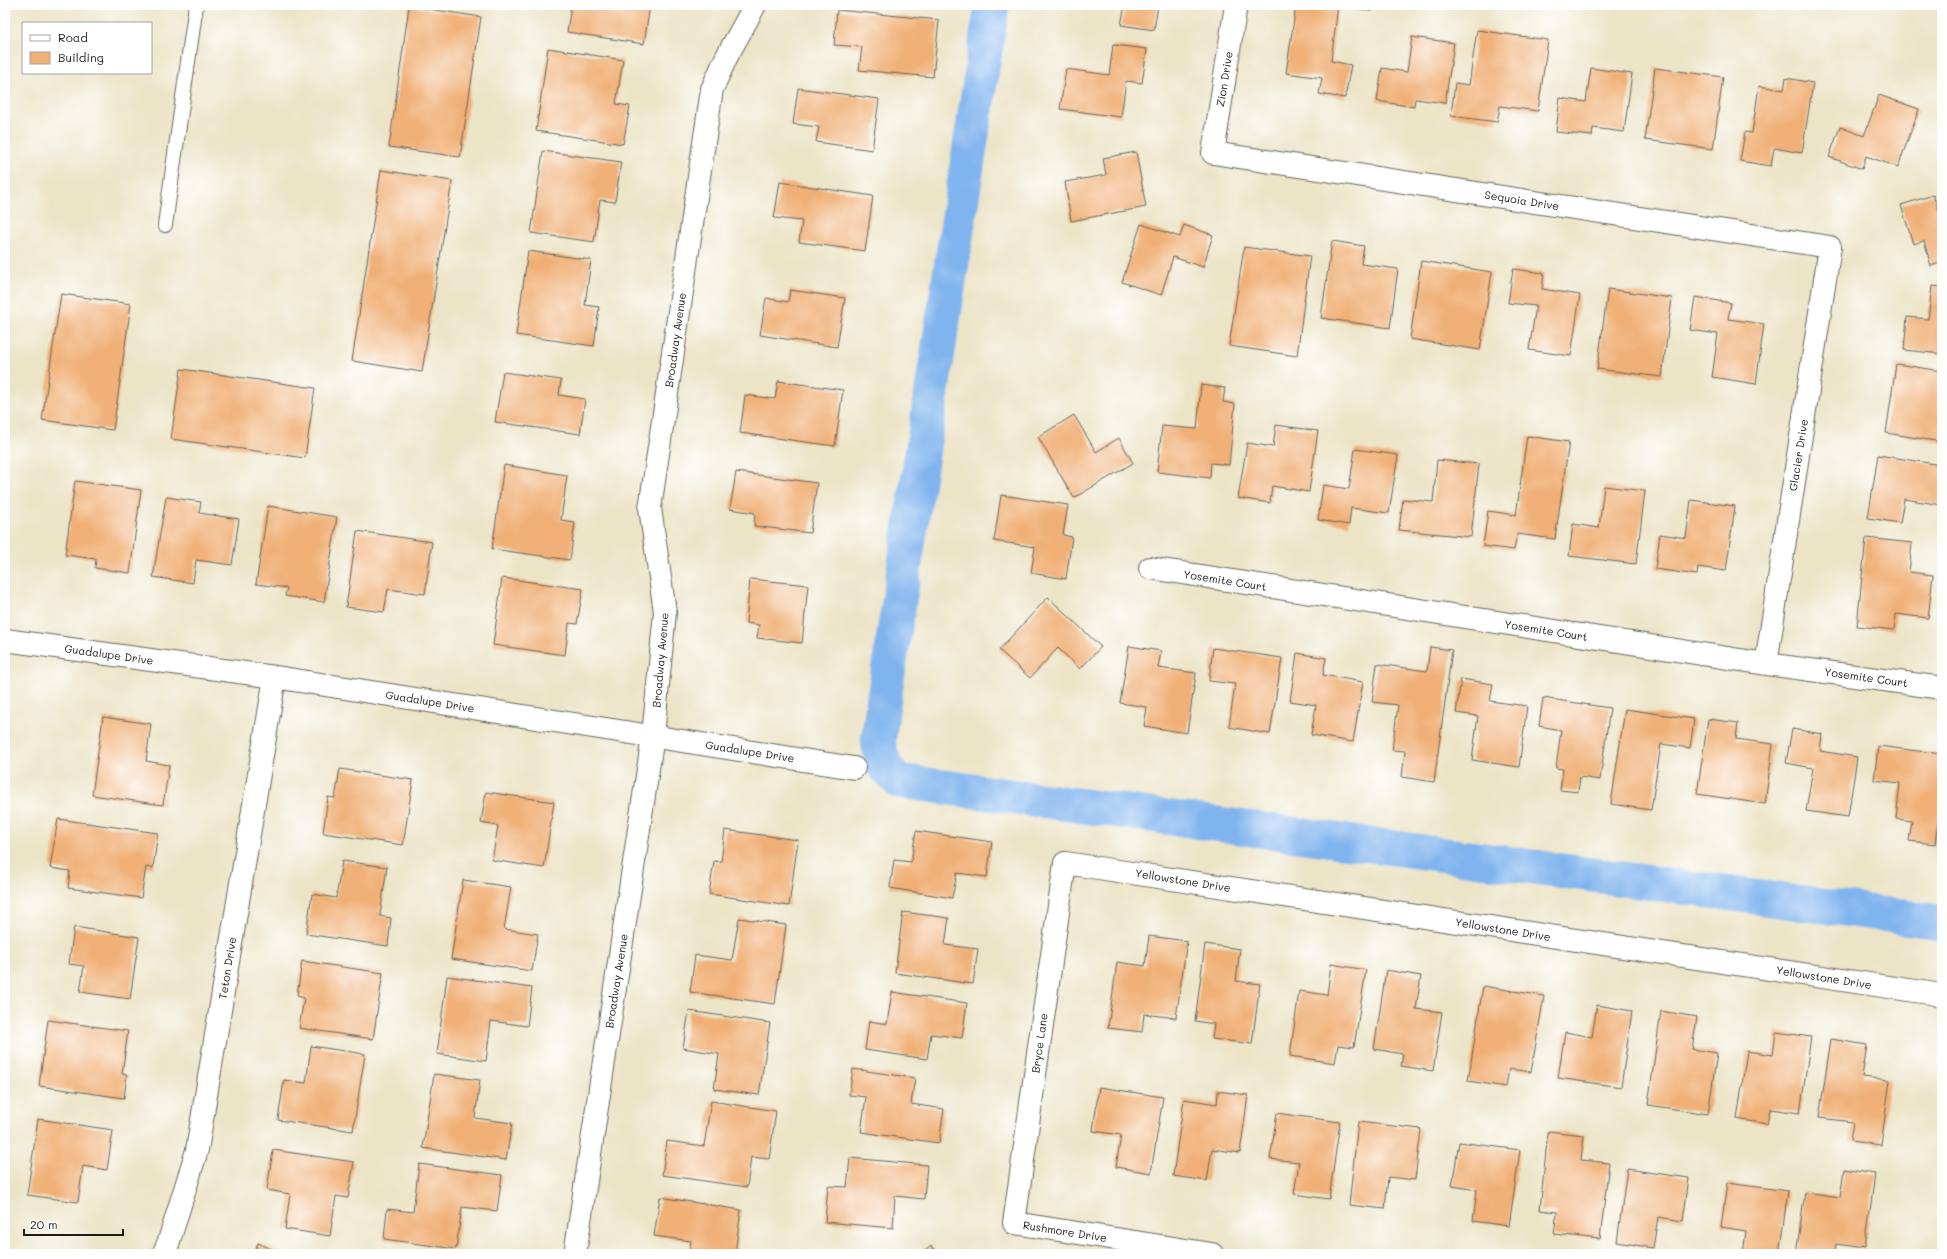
<svg xmlns="http://www.w3.org/2000/svg" width="1947" height="1259" viewBox="0 0 1947 1259" font-family="Mali,sans-serif">
  <style>
    .lines { fill: none; stroke-linecap: round; stroke-linejoin: round }
    .canal { stroke: #80b4ee; stroke-width: 35 }
    .building { fill: #f0b077 }
    .service-casing { stroke: #656258; stroke-width: 16 }
    .minor-casing { stroke: #656258; stroke-width: 24 }
    .service { stroke: #fff; stroke-width: 14 }
    .minor { stroke: #fff; stroke-width: 22 }
    .labels { text-anchor: middle; dominant-baseline: central; stroke-width: 4; stroke-linejoin: round; paint-order: stroke }
    .street-label { font-size: 11px; fill: #1c1c1c; stroke: #fff }
  </style>
  <rect width="100%" height="100%" fill="#fff"/>
  <filter id="ink" filterUnits="userSpaceOnUse"><feTurbulence type="fractalNoise" baseFrequency=".025" numOctaves="2"/><feDisplacementMap in="SourceGraphic" scale="8" xChannelSelector="R" yChannelSelector="G"/><feConvolveMatrix kernelMatrix="1 2 1 2 8 2 1 2 1" color-interpolation-filters="sRGB"/></filter>
  <filter id="wash" filterUnits="userSpaceOnUse"><feTurbulence type="fractalNoise" baseFrequency=".012" numOctaves="4" result="noise"/><feDisplacementMap in="SourceGraphic" scale="16" xChannelSelector="R" yChannelSelector="G"/><feGaussianBlur stdDeviation="0.9" result="paint"/><feColorMatrix in="noise" values="0 0 0 0 0 0 0 0 0 0 0 0 0 0 0 0 0 1.4 0 .05"/><feComposite in="paint" operator="in"/></filter>
  <g filter="url(#wash)">
    <rect width="100%" height="100%" fill="#ece4c7"/>
    <g class="lines">
      <!-- canal -->
      <path class="canal" d="M992,5l-110,706 -4,32 7,24 14,14 1041,141"/>
    </g>
    <g id="blocks">
      <!-- building -->
      <path class="building" d="M571,5h79l-6,39 -77,-12z
        M1125,5h33l-4,25 -33,-5z
        M1296,5h76l-1,6 -33,-5 -7,55 20,4 -6,33 -26,-4 3,-16 -36,-5z
        M409,6l72,11 -21,140 -71,-10z
        M837,10l102,10 -6,57 -74,-7 3,-23 -28,-2z
        M1477,30l71,10 -10,71 -38,-5 -3,16 -46,-6 4,-33 14,2z
        M1412,37l42,6 -9,60 -30,-4 -1,8 -37,-6 5,-33 25,4z
        M1113,45l34,4 -5,34 -16,-2 -5,36 -61,-8 6,-40 43,6z
        M548,48l75,12 -7,44 14,2 -7,38 -87,-13z
        M1591,68l41,6 -8,58 -31,-4 -1,8 -36,-4 4,-34 26,4z
        M1655,68l68,9 -10,72 -68,-9z
        M1786,78l27,5 -11,70 -28,-5 -3,18 -31,-5 5,-29 7,1 7,-47 25,4z
        M798,88l81,11 -7,51 -56,-8 3,-15 -26,-3z
        M1879,95l40,14 -21,58 -32,-11 -4,13 -33,-12 11,-30 24,9z
        M543,151l78,11 -6,40 -15,-2 -6,42 -63,-9z
        M1136,152l10,55 -75,14 -6,-39 41,-7 -3,-17z
        M381,170l71,11 -30,191 -70,-11z
        M780,182l93,14 -8,55 -66,-9 3,-21 -28,-3z
        M1933,195l9,24v43l-11,4 -7,-25 -11,3 -12,-39z
        M1141,224l39,13 4,-12 29,10 -10,32 -30,-10 -12,38 -39,-13z
        M1332,241l32,5 -3,18 37,5 -8,59 -69,-10z
        M1244,247l66,9 -13,100 -68,-10z
        M528,251l63,9 -6,45 14,2 -5,39 -78,-11z
        M1421,261l71,11 -12,78 -70,-11z
        M1513,269l31,4 -2,16 38,6 -9,61 -42,-6 7,-44 -28,-3z
        M1932,286l10,1v67l-38,-4 3,-33 21,2z
        M1608,289l64,9 -10,79 -65,-8z
        M790,290l55,8 -8,49 -77,-12 6,-37 22,4z
        M61,294l70,10 -18,126 -71,-10z
        M1695,297l36,6 -3,16 36,5 -8,60 -44,-7 6,-43 -28,-4z
        M1896,364l46,7v71l-56,-9z
        M181,369l134,19 -10,70 -134,-19z
        M503,372l58,8 -2,15 26,4 -5,35 -85,-12z
        M778,381l65,9 -8,56 -95,-13 5,-38 30,4z
        M1201,385l24,3 -2,14 12,2 -6,61 -18,-2 -1,15 -53,-6 5,-46 35,3z
        M1074,415l22,37 23,-14 14,25 -59,35 -36,-61z
        M1276,425l42,6 -9,61 -37,-6 -2,17 -32,-5 9,-55 26,4z
        M1527,436l42,6 -14,97 -38,-5 -3,16 -31,-4 5,-35 28,4z
        M1355,449l43,6 -9,58 -38,-5 -2,17 -31,-5 5,-35 26,4z
        M1878,455l64,10v40l-38,-6 -4,24 -32,-5z
        M1437,460l42,4 -8,73 -72,-7 4,-31 30,3z
        M504,465l63,10 -6,45 14,2 -5,38 -78,-11z
        M736,472l81,11 -7,50 -56,-7 1,-13 -25,-4z
        M75,481l66,9 -11,83 -35,-5 1,-9 -31,-4z
        M1604,486l41,5 -9,73 -67,-8 4,-32 26,4z
        M1001,495l67,10 -5,30 9,2 -6,42 -35,-6 4,-26 -41,-6z
        M166,497l35,5 -2,11 40,6 -7,46 -36,-5 -3,23 -40,-6z
        M1691,500l44,6 -9,65 -28,-4 -1,8 -42,-6 5,-35 26,4z
        M268,506l69,11 -13,85 -39,-6 2,-8 -31,-4z
        M357,531l75,11 -7,52 -37,-5 -4,23 -38,-5z
        M1866,538l46,5 -3,29 24,3 -5,43 -32,-4 -2,16 -37,-4z
        M502,578l81,11 -6,35 -8,-1 -4,32 -72,-10z
        M750,579l58,6 -6,58 -45,-5 2,-13 -13,-2z
        M1048,597l53,50 -21,22 -22,-21 -28,30 -31,-28z
        M1129,646l32,5 -3,17 38,5 -9,60 -43,-7 3,-19 -27,-4z
        M1430,647l22,3 -18,132 -32,-5 3,-26 -13,-1 6,-45 -26,-3 5,-38 50,7z
        M1213,648l69,10 -12,76 -41,-7 6,-43 -26,-3z
        M1297,653l29,5 -3,17 40,7 -10,60 -42,-7 5,-30 -26,-4z
        M1461,679l32,5 -3,17 37,5 -8,61 -47,-7 6,-44 -22,-3z
        M1543,698l67,10 -10,72 -20,-3 -2,15 -18,-2 3,-21 -7,-1 5,-38 -22,-4z
        M1625,709l69,10 -4,29 -29,-4 -10,66 -40,-6z
        M103,717l48,7 -5,37 23,4 -6,40 -71,-10z
        M1708,719l30,4 -2,16 37,5 -8,60 -68,-10z
        M1792,729l30,5 -2,17 37,6 -9,60 -42,-6 7,-43 -27,-5z
        M1878,746l64,8v38l-7,52 -26,-3 3,-20 -16,-2 4,-36 -26,-3z
        M340,769l73,11 -10,65 -80,-12 5,-36 7,1z
        M486,792l68,10 -10,66 -52,-8 6,-34 -17,-3z
        M58,819l100,14 -5,35 -7,-1 -5,31 -73,-10 2,-17 -20,-3z
        M725,830l73,10 -9,66 -80,-12 5,-33 7,1z
        M916,831l76,11 -5,35 -30,-4 -5,25 -62,-10 4,-28 17,2z
        M342,861l45,6 -7,49 11,2 -3,28 -82,-12 6,-40 24,4z
        M463,880l48,7 -7,42 34,5 -6,37 -81,-12z
        M903,912l46,6 -4,27 33,4 -5,35 -78,-11z
        M739,918l47,7 -11,79 -85,-12 5,-37 37,5z
        M74,927l65,10 -9,62 -50,-7 4,-26 -15,-2z
        M1149,936l38,5 -11,77 -32,-4 -2,18 -34,-4 9,-66 28,4z
        M1205,944l35,5 -4,32 24,3 -8,60 -40,-5 2,-15 -19,-3z
        M302,961l81,12 -10,66 -74,-11 5,-30 -7,-2z
        M1331,964l35,6 -12,77 -16,-2 -3,18 -45,-7 9,-65 28,4z
        M1386,970l35,6 -5,33 26,3 -9,59 -32,-5 2,-12 -29,-5z
        M447,976l85,12 -5,38 -36,-5 -5,40 -49,-7z
        M1483,986l61,10 -13,76 -22,-3 -3,18 -38,-6z
        M892,992l75,11 -5,35 -31,-4 -4,25 -62,-9 4,-29 18,3z
        M1597,1005l35,6 -11,76 -63,-9 7,-46 27,5z
        M689,1011l81,12 -11,72 -45,-6 5,-35 -36,-6z
        M1661,1011l36,6 -5,32 25,4 -9,61 -60,-9z
        M48,1020l80,11 -6,43 5,1 -3,23 -85,-12z
        M1776,1032l35,5 -11,76 -30,-4 -3,15 -30,-5 10,-68 26,4z
        M1831,1039l36,6 -5,32 28,3 -9,65 -31,-4 3,-19 -34,-4z
        M311,1046l54,8 -12,77 -75,-11 6,-40 22,3z
        M853,1069l62,9 -4,26 33,5 -5,34 -78,-11 5,-35 -17,-2z
        M434,1074l46,6 -5,38 37,5 -6,37 -83,-12z
        M1099,1087l64,10 -12,76 -35,-6 5,-32 -28,-4z
        M1218,1091l30,4 -8,58 -28,-4 -5,32 -34,-5 11,-77 33,5z
        M711,1101l65,10 -7,48 -18,-2 -4,30 -85,-12 5,-34 37,5z
        M1277,1113l63,9 -11,77 -35,-5 5,-32 -29,-3z
        M38,1119l75,11 -6,40 -24,-4 -5,36 -51,-7z
        M1358,1122l63,7 -6,51 -27,-3 -3,32 -36,-4z
        M1548,1131l36,4 -3,25 28,3 -9,76 -46,-5 3,-22 -17,-2z
        M1459,1142l61,8 -11,76 -36,-5 4,-31 -25,-4z
        M273,1150l81,12 -6,36 -12,-2 -6,40 -45,-7 5,-35 -23,-4z
        M850,1158l77,7 -3,34 -29,-3 -2,32 -68,-6 3,-36 19,1z
        M419,1164l83,11 -5,36 -35,-4 -6,42 -72,-10 3,-30 26,3z
        M1627,1169l62,9 -6,43 -25,-4 -5,31 -36,-6z
        M1844,1169l31,5 -10,74 -29,-4 -1,10h-39l9,-62 35,5z
        M1727,1183l61,8 -9,63h-36l3,-23 -25,-4z
        M660,1197l81,13 -6,44h-46l2,-13 -37,-5z
        M258,1243l23,11h-28z
        M931,1246l7,8h-17z"/>
    </g>
  </g>
  <g filter="url(#ink)">
    <use href="#blocks" fill-opacity="0" stroke="#656258" stroke-width="1"/>
    <g class="lines">
      <!-- service casing -->
      <g class="service-casing">
        <path id="service" d="M165,225l31,-220"/>
      </g>
      <!-- minor casing -->
      <g class="minor-casing">
        <path id="minor" d="M1236,5l-23,148 617,94 -64,417
          M1150,568l616,96 176,24
          M5,640l270,37 579,91
          M163,1254l5,-10 29,-94 78,-473
          M575,1254l78,-518 12,-124 -15,-104 62,-419 15,-33 28,-51
          M1212,1254l-198,-31 51,-360 877,132"/>
      </g>
      <!-- service -->
      <use href="#service" class="service"/>
      <!-- minor -->
      <use href="#minor" class="minor"/>
    </g>
  </g>
  <g class="labels">
    <!-- street labels -->
    <g class="street-label">
      <text transform="translate(1224 79) rotate(-81)">Zion Drive</text>
      <text transform="translate(1522 200) rotate(9)">Sequoia Drive</text>
      <text transform="translate(675 340) rotate(-82)">Broadway Avenue</text>
      <text transform="translate(1798 455) rotate(-81)">Glacier Drive</text>
      <text transform="translate(1225 580) rotate(9)">Yosemite Court</text>
      <text transform="translate(1546 630) rotate(9)">Yosemite Court</text>
      <text transform="translate(109 654) rotate(8)">Guadalupe Drive</text>
      <text transform="translate(660 660) rotate(-85)">Broadway Avenue</text>
      <text transform="translate(1866 677) rotate(8)">Yosemite Court</text>
      <text transform="translate(430 701) rotate(9)">Guadalupe Drive</text>
      <text transform="translate(750 751) rotate(9)">Guadalupe Drive</text>
      <text transform="translate(1183 880) rotate(9)">Yellowstone Drive</text>
      <text transform="translate(1503 929) rotate(9)">Yellowstone Drive</text>
      <text transform="translate(227 968) rotate(-81)">Teton Drive</text>
      <text transform="translate(1824 977) rotate(9)">Yellowstone Drive</text>
      <text transform="translate(616 981) rotate(-81)">Broadway Avenue</text>
      <text transform="translate(1039 1043) rotate(-82)">Bryce Lane</text>
      <text transform="translate(1065 1231) rotate(9)">Rushmore Drive</text>
    </g>
  </g>
  <!-- margin -->
  <rect width="1947" height="1259" fill="none" stroke="#fff" stroke-width="20"/>
  <!-- legend -->
  <rect x="22" y="22" width="130" height="52" fill="#ffffff" stroke="#a4a4a4"/>
  <rect x="30" y="35" width="20" height="6" fill="#ffffff" stroke="#a4a4a4"/>
  <text x="58" y="42" font-size="12" fill="#1c1c1c">Road</text>
  <rect x="30" y="52" width="20" height="12" fill="#f0b077" stroke="#a4a4a4"/>
  <text x="58" y="62" font-size="12" fill="#1c1c1c">Building</text>
  <!-- scale -->
  <path d="M24 1229v6h99v-6" fill="none" stroke="#1c1c1c" stroke-width="2"/>
  <text x="30" y="1229" font-size="12" fill="#1c1c1c" stroke="#ffffff" stroke-width="3" paint-order="stroke">20 m</text>
</svg>
